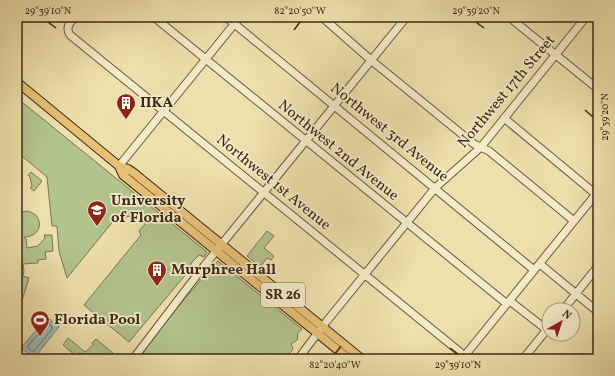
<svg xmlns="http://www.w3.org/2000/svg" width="615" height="376" viewBox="0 0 615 376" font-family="Vollkorn,serif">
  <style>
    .green { fill: #b3c38e; stroke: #787652 }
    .water { fill: #9ebab4; stroke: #778075 }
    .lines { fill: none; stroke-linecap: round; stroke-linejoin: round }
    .shore { stroke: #6d7166; stroke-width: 1 }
    .minor-casing { stroke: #68563c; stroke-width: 9 }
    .major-casing { stroke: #3c2817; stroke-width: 10 }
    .minor { stroke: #f4ebc9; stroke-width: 7 }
    .major { stroke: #e7c076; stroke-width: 8 }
    .ticks { fill: none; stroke: #3c2817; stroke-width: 1.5 }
    .labels { text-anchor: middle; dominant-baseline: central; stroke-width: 3.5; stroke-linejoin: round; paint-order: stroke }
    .shield { fill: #f4ebc9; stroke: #73624c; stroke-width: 1 }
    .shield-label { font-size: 14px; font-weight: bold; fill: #3c2817 }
    .street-label { font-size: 15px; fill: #3c2817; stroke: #f4ebc9 }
    .poi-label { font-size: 15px; font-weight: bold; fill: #3c2817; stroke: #f4ebc9; text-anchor: start }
    .neatline { fill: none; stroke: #3c2817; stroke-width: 1.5 }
    .ticks-label { font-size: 10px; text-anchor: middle; fill: #3c2817 }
  </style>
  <rect width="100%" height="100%" fill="#eee0ac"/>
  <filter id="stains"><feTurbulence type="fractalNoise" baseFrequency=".005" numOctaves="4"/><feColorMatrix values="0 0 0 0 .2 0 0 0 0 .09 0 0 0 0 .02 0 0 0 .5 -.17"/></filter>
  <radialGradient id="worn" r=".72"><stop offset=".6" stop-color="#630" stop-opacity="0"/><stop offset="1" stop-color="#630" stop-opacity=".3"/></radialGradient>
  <!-- green -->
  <path class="green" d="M17,98l190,154 -3,5 -5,-2 -7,7 -5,11 -58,69 -45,-37 57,-70 -2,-4 6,-7c-8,-6 -17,-12 -25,-3l-5,-2 -48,59 -8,-27 -2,-25h-5l-5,-49 -30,-25z
    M31,172l11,9 -8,10 -4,-3 2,-2 -2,-9 -2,-2z
    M28,211l8,4c8,11 1,22 -12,22l2,2 1,9 11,-2 7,-8 -1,-3h8l1,16 -8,1 1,7 -8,1v3l-15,1 1,7 -1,5 6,2 -9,29 -3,3v-94l4,-4z
    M267,231l7,5 -10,12 10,8 -3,4 -4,-2 -7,9 -13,-11z
    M218,261l84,68 -4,4 -1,7 -6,4 2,5 -8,10h-144l4,-10 44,-56h1l17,-21z
    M68,338l17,14 8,-7 -1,-2 4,-4 24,20h-40l3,-4 -3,-2 -4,3 -13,-11z"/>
  <!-- water -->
  <path class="water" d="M47,317l12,10 -25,31 -13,-10z"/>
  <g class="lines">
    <!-- shore -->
    <path class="shore" d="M49,323l3,4v2l-18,22h-2l-4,-3v-2l18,-22z"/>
    <!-- minor casing -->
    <g class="minor-casing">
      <path id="minor" d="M75,17c-5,6 -10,10 -5,18l390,317 4,5
        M154,17l353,287
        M226,17l308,253
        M322,17l50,44 102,83 15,7 85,70
        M509,17l89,72
        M504,118l94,78
        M119,166l121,-149
        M540,264l58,48
        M510,301l37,29
        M563,310l35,-44
        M133,359l71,-93 200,-246 1,-3
        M298,359l28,-37 109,-134 46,-41 105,-130
        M462,359l134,-165
        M523,359l26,-32
        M577,359l3,-1 3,1"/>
    </g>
    <!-- major casing -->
    <g class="major-casing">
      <path id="major" d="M17,82l102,84 9,3 6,4 228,186
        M119,166l4,9 226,184"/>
    </g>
    <!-- minor -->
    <use href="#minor" class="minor"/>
    <!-- major -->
    <use href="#major" class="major"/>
  </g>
  <!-- ticks -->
  <path class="ticks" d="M48,22l8,6M476,22l8,6M294,30l6,-8M585,110l8,7M450,348l8,6M335,354l6,-8"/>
  <!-- icons -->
  <defs>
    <g id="building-pin" transform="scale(1)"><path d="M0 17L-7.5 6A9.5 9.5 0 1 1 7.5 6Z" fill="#8f2418" stroke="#f4ebc9"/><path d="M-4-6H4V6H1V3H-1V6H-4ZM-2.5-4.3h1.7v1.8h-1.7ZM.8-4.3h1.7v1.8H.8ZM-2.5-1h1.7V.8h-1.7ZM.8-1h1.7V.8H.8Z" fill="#fff"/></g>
    <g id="university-pin" transform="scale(1)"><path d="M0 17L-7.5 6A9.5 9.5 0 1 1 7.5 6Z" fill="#8f2418" stroke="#f4ebc9"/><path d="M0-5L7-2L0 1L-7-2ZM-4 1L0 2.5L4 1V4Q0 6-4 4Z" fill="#fff"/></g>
    <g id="stadium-pin" transform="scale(1)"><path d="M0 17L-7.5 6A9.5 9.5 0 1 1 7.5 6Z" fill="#8f2418" stroke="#f4ebc9"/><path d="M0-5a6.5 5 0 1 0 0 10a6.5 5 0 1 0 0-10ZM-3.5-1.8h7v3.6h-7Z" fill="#fff"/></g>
  </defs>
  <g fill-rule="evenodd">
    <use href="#building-pin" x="126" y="103"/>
    <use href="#university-pin" x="97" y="210"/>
    <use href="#building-pin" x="157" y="270"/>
    <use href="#stadium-pin" x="40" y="320"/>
  </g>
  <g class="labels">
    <!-- shield labels -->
    <rect class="shield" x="261" y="283" width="44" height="24" rx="3"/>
    <g class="shield-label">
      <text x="283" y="295">SR 26</text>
    </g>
    <!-- street labels -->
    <g class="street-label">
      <text transform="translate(507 92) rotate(-50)">Northwest 17th Street</text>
      <text transform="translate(389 133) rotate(39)">Northwest 3rd Avenue</text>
      <text transform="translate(338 151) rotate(39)">Northwest 2nd Avenue</text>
      <text transform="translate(273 183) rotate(39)">Northwest 1st Avenue</text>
    </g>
    <!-- poi labels -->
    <g class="poi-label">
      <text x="140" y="103">ΠΚΑ</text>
      <text x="111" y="201">University<tspan x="111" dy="17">of Florida</tspan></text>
      <text x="171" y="270">Murphree Hall</text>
      <text x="54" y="320">Florida Pool</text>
    </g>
  </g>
  <!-- margin -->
  <rect width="615" height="376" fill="none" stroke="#eee0ac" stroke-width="44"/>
  <!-- north arrow -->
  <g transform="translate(561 322) rotate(39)"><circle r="19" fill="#f4ebc9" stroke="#aa9d82"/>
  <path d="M0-3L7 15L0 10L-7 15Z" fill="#8f2418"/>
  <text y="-6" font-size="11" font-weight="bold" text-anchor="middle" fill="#3c2817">N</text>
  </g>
  <rect x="22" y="22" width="571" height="332" class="neatline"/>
  <g class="ticks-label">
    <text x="48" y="14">29°39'10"N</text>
    <text x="300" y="14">82°20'50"W</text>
    <text x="476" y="14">29°39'20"N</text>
    <text transform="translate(604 117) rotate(-90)" y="4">29°39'20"N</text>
    <text x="335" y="368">82°20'40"W</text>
    <text x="458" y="368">29°39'10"N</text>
  </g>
  <rect width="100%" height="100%" filter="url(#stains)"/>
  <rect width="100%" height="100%" fill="url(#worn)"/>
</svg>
